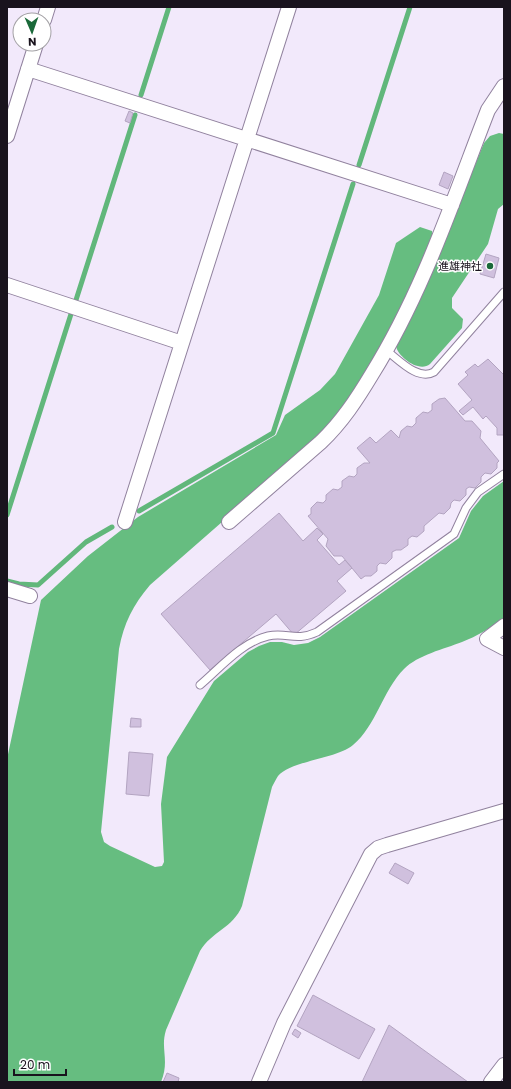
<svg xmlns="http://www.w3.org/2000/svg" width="511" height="1089" viewBox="0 0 511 1089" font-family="Poppins,'Noto Sans JP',sans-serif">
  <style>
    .forest { fill: #66bd80 }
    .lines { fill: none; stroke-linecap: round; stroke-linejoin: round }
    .stream { stroke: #61b77b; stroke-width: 5 }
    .building { fill: #d0c0de; stroke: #b3a4c1 }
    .service-casing { stroke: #91829e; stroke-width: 9 }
    .minor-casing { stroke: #91829e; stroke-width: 16 }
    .service { stroke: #fff; stroke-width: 7 }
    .minor { stroke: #fff; stroke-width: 14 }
    .poi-dot { fill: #1a6939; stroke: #fff; stroke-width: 1.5 }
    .labels { text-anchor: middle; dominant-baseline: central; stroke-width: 3; stroke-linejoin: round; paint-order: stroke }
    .poi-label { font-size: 11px; fill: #19131d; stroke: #fff; text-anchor: end }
  </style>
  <rect width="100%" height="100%" fill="#f2e9fb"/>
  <!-- forest -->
  <path class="forest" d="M499,133l5,1v70l-6,5 -10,35 -36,54v10l11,11 -1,9 -32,36c-11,9 -32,-7 -34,-18l35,-74 53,-129 6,-7z
    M420,227l12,4 1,7 -51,110 -33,53 -31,37 -168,147c-17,20 -26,38 -31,64l-18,183 3,10 6,4 45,21 7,-1 2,-4 -3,-58 6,-47 47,-76 34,-29 11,-6 11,-4h12l12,3 14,-2 12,-6 139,-99 12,-27 12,-15 21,-15v137c-13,10 -27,18 -42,24 -18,7 -44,13 -58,27 -21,21 -28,57 -51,76 -17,14 -63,16 -75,31 -2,3 -4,7 -6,11l-30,119c-9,22 -30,25 -42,45l-34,79c-6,19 4,30 -5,52h-154v-323l34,-159 47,-44 50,-39 138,-82 9,-20 35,-25 15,-16 44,-79 17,-52z"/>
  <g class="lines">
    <!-- stream -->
    <path class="stream" d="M141,95l28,-88
      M359,165l51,-158
      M76,300l59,-185
      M139,511l134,-78 80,-249
      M7,515l64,-201
      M7,581l12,3 19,1 48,-43 26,-15"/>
  </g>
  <!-- building -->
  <path class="building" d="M129,111l4,2 -3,10 -5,-2z
    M444,172l9,4 -5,13 -9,-4z
    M486,254l13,4 -5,20 -14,-4z
    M488,359l16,16v60h-7v-7l-11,-12 -3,3 -10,-12 -10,8 -4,-4 13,-11 -14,-16 10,-9 -3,-3 10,-8 3,3z
    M445,398l20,23h7l9,10 -1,7 19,23 -2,2v5l-6,6 -6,-1 -4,4v5l-6,6 -6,-1 -3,2v6l-6,6 -6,-1 -3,3 -1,5 -6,6 -5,-1 -15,13v5l-7,6 -5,-1 -4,3v6l-7,5h-5l-4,2v6l-6,6 -6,-1 -3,3v5l-6,5h-6l-4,3 -19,-23h-8l-8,-10 2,-7 -20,-23 3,-2v-6l6,-6 6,1 3,-3v-5l7,-6 5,1 4,-3v-6l7,-5 5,1 3,-3v-6l7,-5h6l-13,-15 13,-11 6,6 15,-13 8,8 2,-7 6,-5 5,1 4,-4v-5l7,-6 5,1 4,-3v-6l7,-5z
    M279,513l24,28 14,-13 6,6 -6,6 22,25 6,-5 7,8 -15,13 9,10 -52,44 -18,-21 -66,56 -49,-56z
    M131,718l10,1v8h-11z
    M129,752l24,2 -4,42 -23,-2z
    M395,863l19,10 -6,11 -19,-11z
    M313,995l62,34 -16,30 -62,-33z
    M389,1025l79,57h-106z
    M295,1029l6,4 -3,5 -6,-4z
    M167,1073l12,5 -1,4h-15z"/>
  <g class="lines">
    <!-- service casing -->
    <g class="service-casing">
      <path id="service" d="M387,351c12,9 31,30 47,21l70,-80
        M200,685c20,-17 42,-43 68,-49 20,-4 27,6 49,-4l137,-98 12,-26 12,-16 26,-18"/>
    </g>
    <!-- minor casing -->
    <g class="minor-casing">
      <path id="minor" d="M44,20l4,-13
        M28,69l424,136
        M7,136l29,-92
        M7,285l175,58
        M125,522l164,-515
        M229,522l92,-80c21,-20 36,-43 51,-68 51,-82 81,-174 116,-264l16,-24
        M7,589l23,7
        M504,626l-17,13 17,9
        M259,1082l25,-59 87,-169 7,-6 9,-3 117,-34
        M491,1082l13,-17"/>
    </g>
    <!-- service -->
    <use href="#service" class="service"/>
    <!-- minor -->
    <use href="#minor" class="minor"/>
  </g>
  <!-- markers -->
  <circle class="poi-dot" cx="490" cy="266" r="4"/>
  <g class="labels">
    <!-- poi labels -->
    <g class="poi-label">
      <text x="482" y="266">進雄神社</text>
    </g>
  </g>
  <!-- border -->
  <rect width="511" height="1089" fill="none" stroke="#19131d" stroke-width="16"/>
  <!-- north arrow -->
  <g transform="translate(32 32) rotate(178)"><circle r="19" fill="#ffffff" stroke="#a3a1a5"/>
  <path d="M0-3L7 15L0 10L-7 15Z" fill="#1a6939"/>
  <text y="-6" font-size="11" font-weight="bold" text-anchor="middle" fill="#19131d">N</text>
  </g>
  <!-- scale -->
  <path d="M14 1069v6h52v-6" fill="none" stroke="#19131d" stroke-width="2"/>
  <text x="20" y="1069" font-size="12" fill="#19131d" stroke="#ffffff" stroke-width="3" paint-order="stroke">20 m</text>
</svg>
